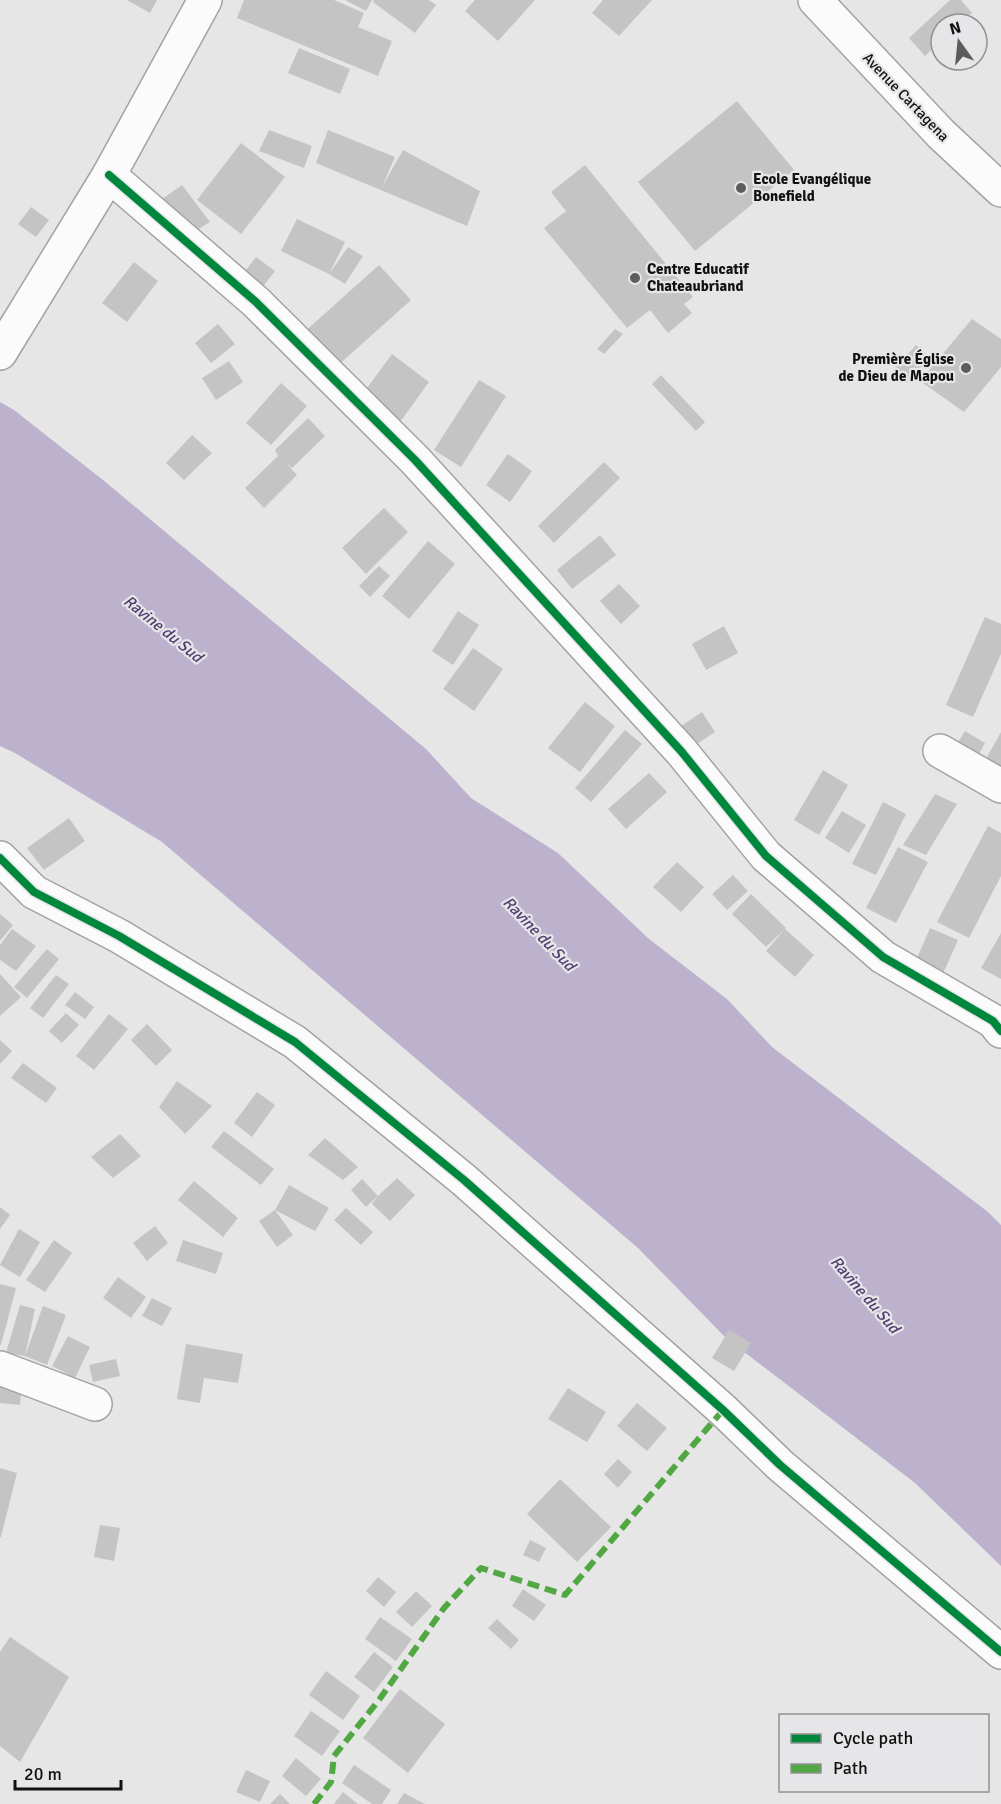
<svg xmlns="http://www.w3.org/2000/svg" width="1001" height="1804" viewBox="0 0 1001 1804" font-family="Signika,sans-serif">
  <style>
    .water { fill: #bdb2cd }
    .building { fill: #c4c4c5 }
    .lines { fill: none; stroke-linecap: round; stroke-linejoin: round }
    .street-casing { stroke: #a3a3a4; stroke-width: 36 }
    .secondary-casing { stroke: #a3a3a4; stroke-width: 36 }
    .street { stroke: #fbfbfb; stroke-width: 33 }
    .secondary { stroke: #fbfbfb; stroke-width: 33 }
    .quiet { stroke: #51a842; stroke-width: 6; stroke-dasharray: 12 6; stroke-linecap: butt }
    .cycleway-casing { stroke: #e6e5e8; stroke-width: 11 }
    .cycleway { stroke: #00873e; stroke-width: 8 }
    .poi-dot { fill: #5c5c5d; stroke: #e6e5e8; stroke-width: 2 }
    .labels { text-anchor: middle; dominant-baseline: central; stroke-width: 4.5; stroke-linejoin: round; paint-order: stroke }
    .street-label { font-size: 15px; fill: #121112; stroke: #e6e5e8 }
    .poi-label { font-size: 15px; font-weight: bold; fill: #121112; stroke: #e6e5e8; text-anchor: start }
    .water-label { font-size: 16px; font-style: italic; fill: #523d70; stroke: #e6e5e8 }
  </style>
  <rect width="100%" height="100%" fill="#e6e6e7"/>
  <!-- water -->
  <path class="water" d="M0,402l14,8 89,70 323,269 45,49 87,55 91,86 78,60 45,48 216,165 13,13v341l-86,-83 -189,-145 -88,-90 -476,-406 -147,-89 -15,-7z"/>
  <!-- building -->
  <path class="building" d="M127,0h30l-7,13z
    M244,0h90l30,13 -6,14 34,14 -14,35 -141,-58z
    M345,0h27l-6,11z
    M374,0h55l7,5 -21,28 -42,-31z
    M475,0h60l-37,41 -33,-30z
    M603,0h49l-33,36 -27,-23z
    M950,0h11l11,13 -12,11h-19v17l-16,15 -16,-18z
    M299,48l51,21 -10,25 -52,-21z
    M737,101l57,69 -99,81 -57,-69z
    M269,130l43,16 -8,22 -45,-17z
    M328,130l67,27 -13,30 21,-37 77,41 -13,35 -151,-63z
    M241,143l44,34 -44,57 -44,-34z
    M585,165l108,132 -9,7 8,9 -24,20 -18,-23 -23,18 -83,-100 22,-17 -15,-19z
    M182,185l28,37 -21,13 -27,-36z
    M31,207l18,13 -13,17 -18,-13z
    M297,219l48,23 -16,32 19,-27 15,9 -18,28 -16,-10 -48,-23z
    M256,257l19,14 -17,22 -19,-14z
    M134,262l24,19 -31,41 -25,-19z
    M379,265l32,35 -77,69 -32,-35z
    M972,319l29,20v28l-37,45 -44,-31z
    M218,324l17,20 -24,19 -16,-20z
    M615,329l8,5 -19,20 -7,-5z
    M916,345l14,12 -23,26 -14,-12z
    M392,354l37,28 -29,40 -38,-27z
    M229,361l14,21 -27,18 -14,-22z
    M661,375l44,47 -9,9 -44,-47z
    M479,380l27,16 -45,71 -27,-17z
    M281,383l26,23 -36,39 -25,-22z
    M308,418l17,18 -33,32 -7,-6 12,13 -33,33 -19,-20 33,-32 -3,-6z
    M192,435l20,18 -28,27 -18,-17z
    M508,454l24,17 -22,31 -24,-17z
    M604,462l16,16 -66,65 -16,-17z
    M384,508l24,24 -42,42 -24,-26z
    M600,535l16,20 -44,34 -15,-19z
    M428,541l27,23 -46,55 -27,-23z
    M379,566l11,10 -20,21 -11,-11z
    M619,584l21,22 -19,18 -21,-23z
    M458,611l21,14 -26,40 -21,-14z
    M985,617l16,7v30l-28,63 -27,-12z
    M724,626l14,27 -32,17 -14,-26z
    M473,648l30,21 -29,42 -31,-22z
    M585,702l30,24 -35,46 -32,-24z
    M702,712l13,20 -24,16 -13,-20z
    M625,730l17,14 -51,58 -16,-14z
    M965,731l20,12 -11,20 -21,-13z
    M1001,732v44l-19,-10z
    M823,770l25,15 -29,50 -25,-15z
    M649,773l18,19 -41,37 -18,-20z
    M935,794l22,10 -31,51 -23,-10z
    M883,802l23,12 -30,61 -24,-11z
    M842,811l24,14 -17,28 -24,-15z
    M69,818l16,23 -41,29 -17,-22z
    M988,826l13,7v43l-32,62 -32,-16z
    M898,847l30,15 -32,61 -30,-15z
    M677,862l27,25 -23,25 -28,-25z
    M733,875l15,16 -21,19 -15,-16z
    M751,894l35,34 -20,19 -34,-33z
    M0,914l13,11 -13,16z
    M930,928l28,12 -17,38 -27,-13z
    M12,929l24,17 -20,25 -16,-11v-15z
    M785,929l29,26 -19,22 -29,-26z
    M1001,933v46l-20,-11z
    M47,949l12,10 -32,39 -13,-11z
    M0,974l21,23 -21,19z
    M56,975l13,9 -26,34 -13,-10z
    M75,992l19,15 -9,12 -20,-14z
    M66,1013l13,12 -17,18 -13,-12z
    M109,1014l19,15 -34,41 -18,-14z
    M147,1024l25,26 -16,16 -25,-26z
    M0,1040l12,11 -12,13z
    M23,1063l34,25 -11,15 -35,-25z
    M177,1081l35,25 -27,28 -26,-27z
    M257,1092l18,13 -23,32 -18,-14z
    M224,1131l50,38 -13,16 -50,-38z
    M120,1134l21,22 -28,22 -22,-21z
    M325,1138l33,29 -15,13 -35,-25z
    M397,1178l18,17 -25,26 -18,-17 6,-8z
    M362,1179l16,17 -12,11 -15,-17z
    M194,1181l44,37 -15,19 -45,-37z
    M289,1185l40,23 -14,23 -40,-21 18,25 -16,12 -18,-26 16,-11z
    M0,1207l10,8 -10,14z
    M346,1208l27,24 -12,13 -27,-25z
    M155,1226l13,17 -21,18 -14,-18z
    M19,1229l21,13 -20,35 -20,-12z
    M54,1240l18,13 -27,39 -19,-12z
    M183,1240l40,13 -7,21 -40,-13z
    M118,1277l28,20 -15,21 -28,-20z
    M0,1284l16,4 -15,57h-1z
    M152,1298l20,10 -10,18 -20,-10z
    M20,1305l15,4 -10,47 -19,-3z
    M43,1306l23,9 -19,50 -22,-9z
    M729,1330l22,13 -17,28 -22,-13z
    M68,1336l22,11 -15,31 -23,-12z
    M186,1344l57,10 -5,29 -34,-5 -4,25 -23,-4z
    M116,1359l4,17 -27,6 -4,-17z
    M0,1377l22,2 -2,26 -20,-2z
    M568,1388l38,24 -19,30 -39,-23z
    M637,1403l30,25 -20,23 -30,-25z
    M618,1459l14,13 -14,16 -14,-14z
    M0,1468l17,5 -16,64h-1z
    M560,1479l51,48 -34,35 -50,-48z
    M100,1525l20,3 -6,33 -20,-4z
    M530,1540l16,8 -7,14 -16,-7z
    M378,1577l18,15 -12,15 -18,-16z
    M523,1589l23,16 -12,16 -22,-15z
    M416,1591l16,15 -20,21 -16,-15z
    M380,1617l32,22 -16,22 -31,-22z
    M497,1619l22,21 -8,9 -23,-21z
    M10,1637l59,40 -49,85 -20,-16v-94z
    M374,1652l19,15 -19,25 -20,-15z
    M326,1671l34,25 -17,24 -34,-25z
    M400,1689l45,35 -37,49 -45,-35z
    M311,1711l29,20 -18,25 -28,-20z
    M296,1758l25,21 -15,17 -24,-20z
    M354,1765l37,25 -9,14h-10l-30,-21z
    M246,1770l24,11 -10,21 -24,-10z
    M343,1792l15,12h-24z
    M404,1793l21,11h-28z
    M280,1794l10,10h-20z"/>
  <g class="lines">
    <!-- street casing -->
    <g class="street-casing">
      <path id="street" d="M109,175l147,127 159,158 266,291 85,105 117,101 110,64 8,10
        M940,751l61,35
        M0,858l34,34 85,44 176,106 169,138 259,230 57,55 221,187
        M0,1368l95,36"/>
    </g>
    <!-- secondary casing -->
    <g class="secondary-casing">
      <path id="secondary" d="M815,0l126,134 60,56
        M0,353l109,-178 96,-175"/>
    </g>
    <!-- street -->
    <use href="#street" class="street"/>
    <!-- secondary -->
    <use href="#secondary" class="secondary"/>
    <!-- quiet -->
    <path class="quiet" d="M314,1804l17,-22 3,-26 45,-56 65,-92 37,-40 84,27 158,-185"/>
    <!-- cycleway casing -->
    <g class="cycleway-casing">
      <path id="cycleway" d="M109,175l147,127 159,158 266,291 85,105 117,101 110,64 8,10
        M0,858l34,34 85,44 176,106 169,138 259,230 57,55 221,187"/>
    </g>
    <!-- cycleway -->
    <use href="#cycleway" class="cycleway"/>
  </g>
  <!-- markers -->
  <g class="poi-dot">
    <circle cx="741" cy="188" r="6"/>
    <circle cx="635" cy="278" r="6"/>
    <circle cx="966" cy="368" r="6"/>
  </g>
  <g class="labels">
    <!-- street labels -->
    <g class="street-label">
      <text transform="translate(906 97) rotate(46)">Avenue Cartagena</text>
    </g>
    <!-- poi labels -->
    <g class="poi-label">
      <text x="753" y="179">Ecole Evangélique<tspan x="753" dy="17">Bonefield</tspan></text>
      <text x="647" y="269">Centre Educatif<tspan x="647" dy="17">Chateaubriand</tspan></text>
      <text x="954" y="359" text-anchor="end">Première Église<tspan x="954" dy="17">de Dieu de Mapou</tspan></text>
    </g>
    <!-- water labels -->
    <g class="water-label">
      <text transform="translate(163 629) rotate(39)">Ravine du Sud</text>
      <text transform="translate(539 934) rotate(46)">Ravine du Sud</text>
      <text transform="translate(865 1295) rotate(49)">Ravine du Sud</text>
    </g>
  </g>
  <!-- legend -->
  <rect x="779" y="1714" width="210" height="78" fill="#e6e5e8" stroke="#919092" stroke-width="1.5"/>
  <rect x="791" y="1734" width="30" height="9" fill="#00873e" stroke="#919092" stroke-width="1.5"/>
  <text x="833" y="1744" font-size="18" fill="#121112">Cycle path</text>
  <rect x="791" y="1764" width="30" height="9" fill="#51a842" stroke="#919092" stroke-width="1.5"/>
  <text x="833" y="1774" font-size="18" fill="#121112">Path</text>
  <!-- north arrow -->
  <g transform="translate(959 42) rotate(345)"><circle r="28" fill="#e6e5e8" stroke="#919092" stroke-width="1.5"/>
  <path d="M0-4.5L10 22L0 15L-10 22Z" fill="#5c5c5d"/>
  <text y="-9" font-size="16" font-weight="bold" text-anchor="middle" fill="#121112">N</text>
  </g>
  <!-- scale -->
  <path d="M15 1780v9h106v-9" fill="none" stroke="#121112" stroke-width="3"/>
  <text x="24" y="1780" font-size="18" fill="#121112" stroke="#e6e5e8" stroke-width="4.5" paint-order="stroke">20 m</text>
</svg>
